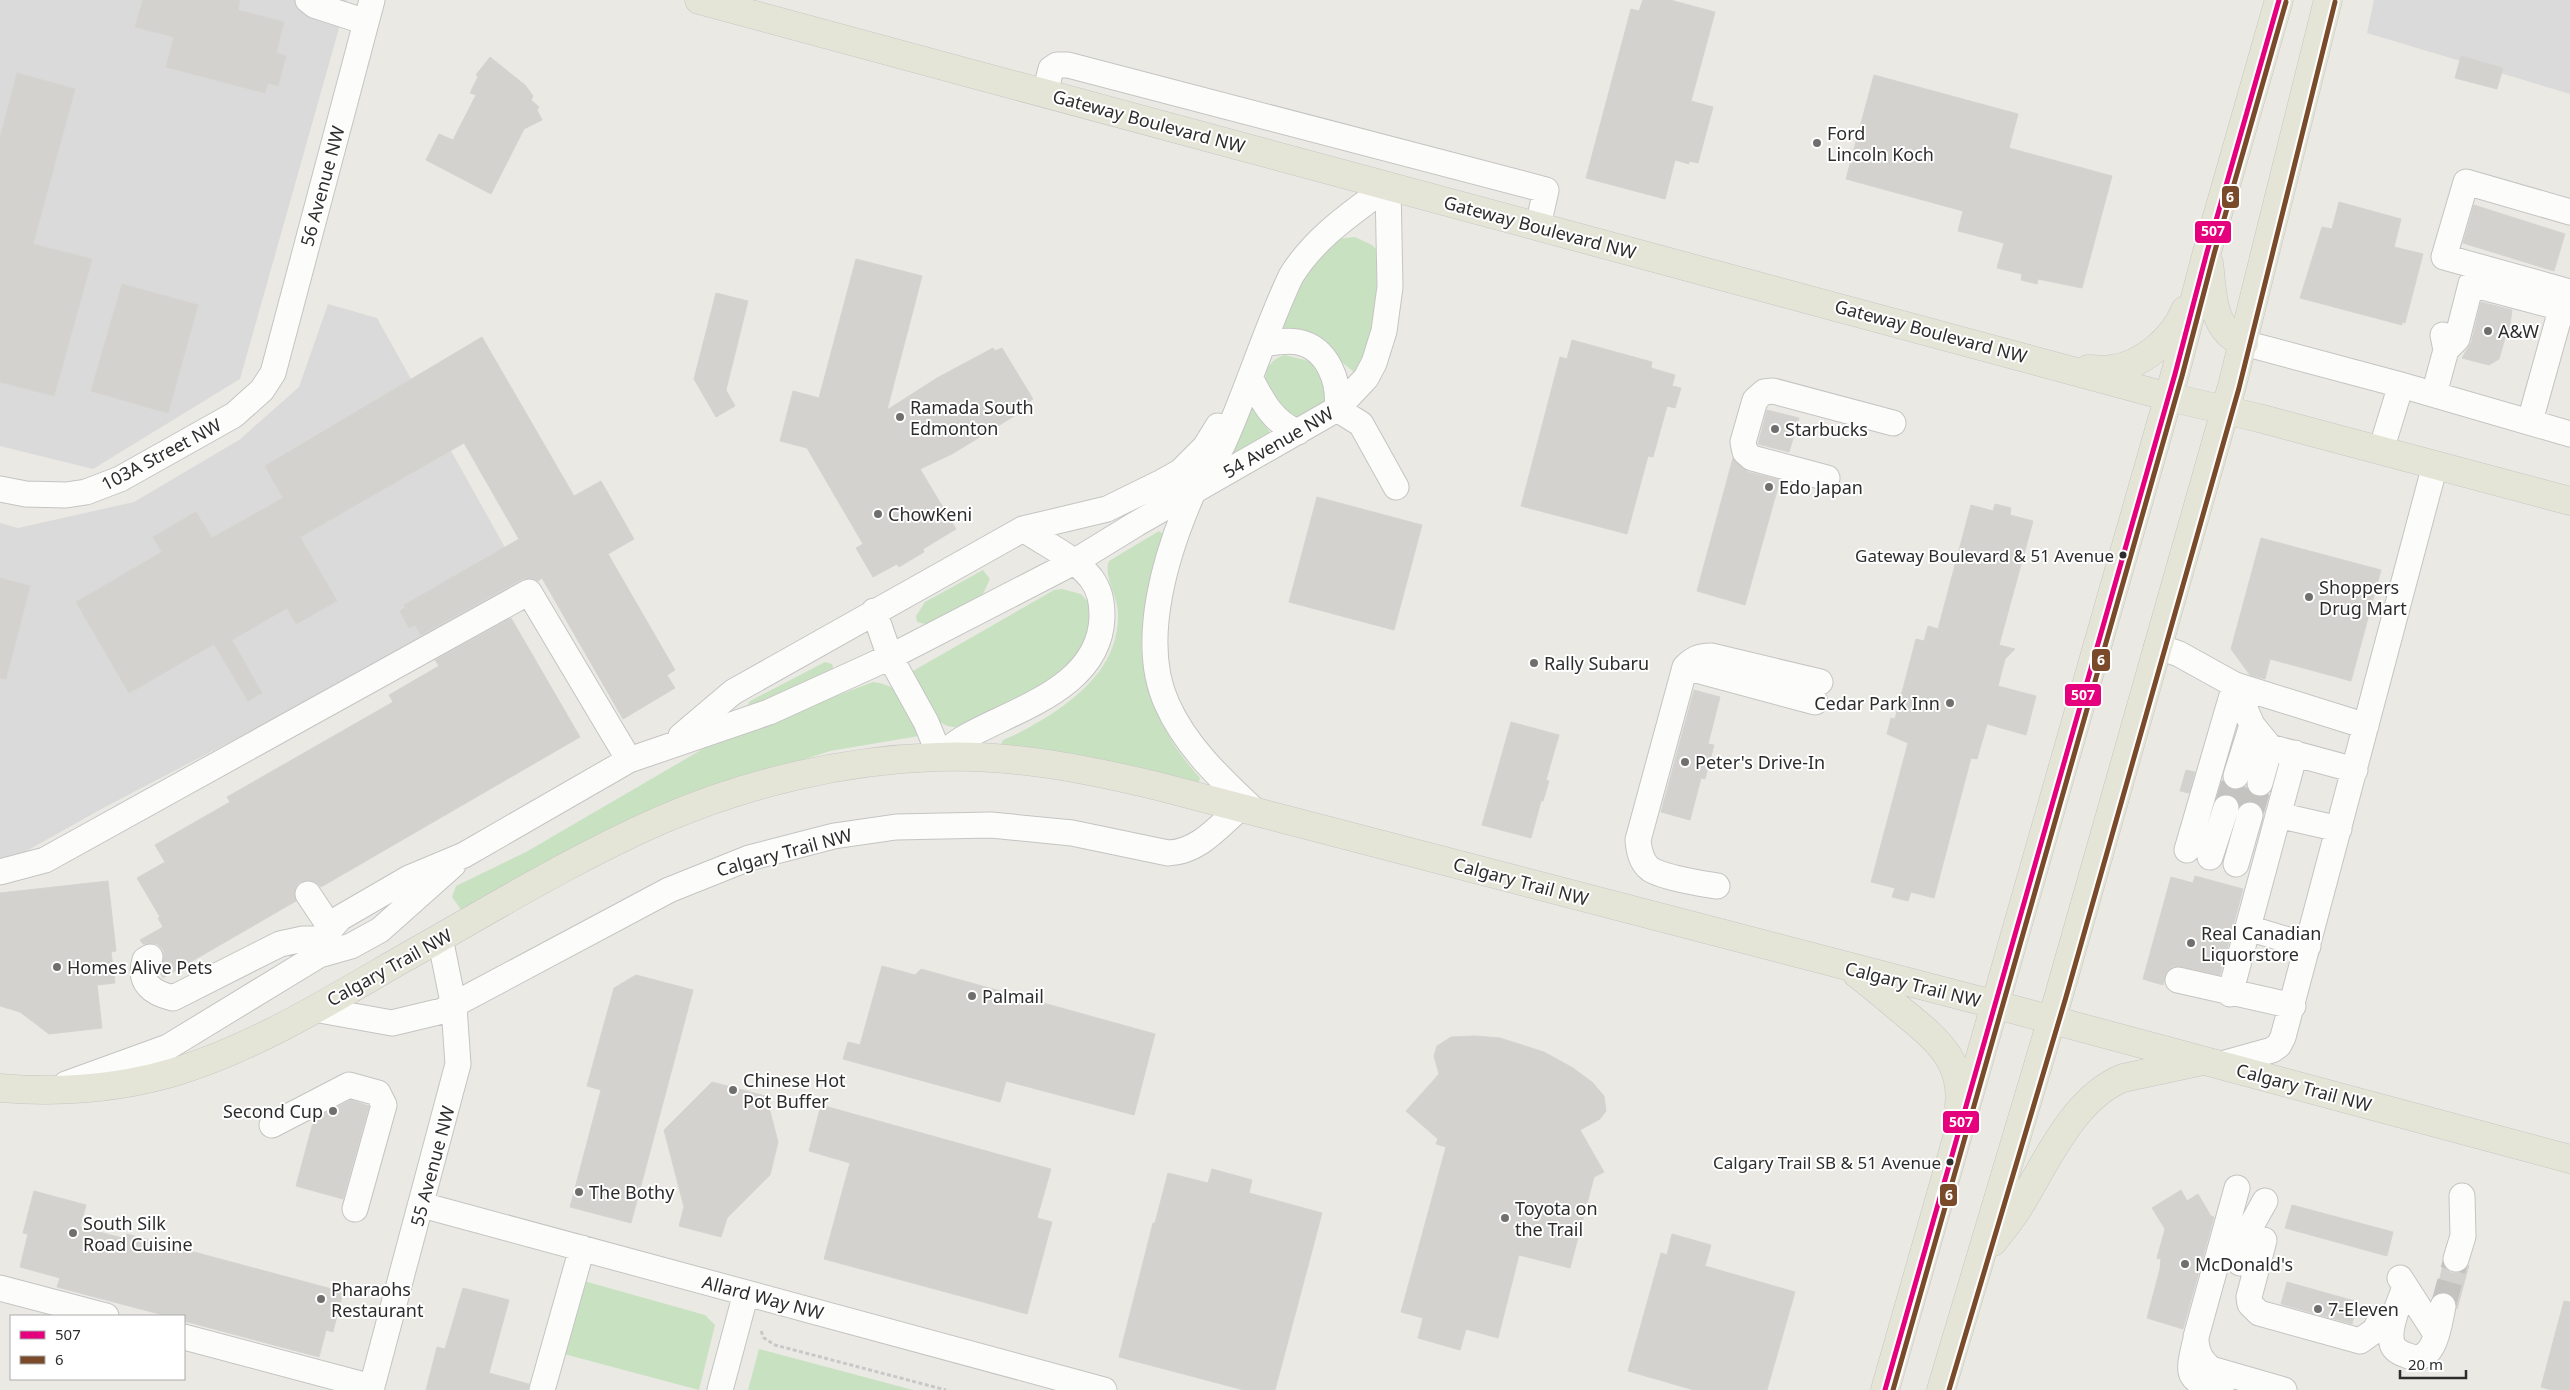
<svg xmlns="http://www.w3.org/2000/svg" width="2570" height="1390" viewBox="0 0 2570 1390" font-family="'Noto Sans',sans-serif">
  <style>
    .industrial { fill: #dbdada }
    .green { fill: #c8e2c1 }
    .building { fill: #d3d2ce; stroke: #d5d4d0 }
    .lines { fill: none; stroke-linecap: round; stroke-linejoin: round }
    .minor-tunnel { stroke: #c4c3bf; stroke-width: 25; stroke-dasharray: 25 12; stroke-linecap: butt }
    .minor-casing { stroke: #c4c4c3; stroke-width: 27 }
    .major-casing { stroke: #c6c5c3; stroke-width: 29 }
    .path { stroke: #c8c8c8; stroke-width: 3; stroke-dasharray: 4 2.5; stroke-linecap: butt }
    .minor { stroke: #fcfcfb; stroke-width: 25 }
    .major { stroke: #e5e5d7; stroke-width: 28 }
    .bus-1-casing { stroke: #fff; stroke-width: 9 }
    .bus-2-casing { stroke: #fff; stroke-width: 9 }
    .bus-1 { stroke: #e5007d; stroke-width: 5 }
    .bus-2 { stroke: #7a4b2a; stroke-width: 5 }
    .poi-dot { fill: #6f6f6d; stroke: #fff; stroke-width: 2 }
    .bus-dot { fill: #2d2d2d; stroke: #fff; stroke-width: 2 }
    .labels { text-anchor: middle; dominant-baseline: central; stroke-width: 4; stroke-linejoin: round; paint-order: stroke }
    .bus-label { font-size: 17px; fill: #2d2d2d; stroke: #fff; text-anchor: end }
    .street-label { font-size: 18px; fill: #2d2d2d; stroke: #fff }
    .poi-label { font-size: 18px; fill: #2d2d2d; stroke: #fff; text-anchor: start }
    .line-badge { stroke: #fff; stroke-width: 2 }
    .badge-label { font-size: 14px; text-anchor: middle; font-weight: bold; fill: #fff }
  </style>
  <rect width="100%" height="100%" fill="#eae9e4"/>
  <!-- industrial -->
  <path class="industrial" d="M0,0h347l-107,379 -147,90 -93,-23z
    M2374,0h196v94l-203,-61z
    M328,304l49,14 150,269 -422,220 -91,51 -14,2v-337l18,5 116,-26 105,-62 60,-53z"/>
  <!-- green -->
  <path class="green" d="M1355,237l17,8 7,7 1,78 -25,43 -24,-20 -46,-23c-10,-19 36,-77 51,-89 6,-4 13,-3 19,-4z
    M1285,355l24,6 13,11 4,31 -22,14c-6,0 -14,0 -19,-4 -20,-15 -31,-49 0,-58z
    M1252,406l18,26 -3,9 -32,19 -6,-8z
    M1159,531l4,3c-8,31 -24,91 -21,121 4,48 27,88 58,123l-1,4 -198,-37 2,-5c16,-6 32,-16 47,-25 37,-25 69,-54 68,-102 0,-17 -15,-36 -9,-52z
    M983,570l7,9 -9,19 -52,27 -12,-3 -1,-6 9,-14z
    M1062,589l19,5 11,13 -2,30 -25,37 -106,53c-27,3 -37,-32 -48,-52l2,-4 141,-81z
    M825,662l7,2 2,7 -12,11 -75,24 3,-5z
    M873,682c35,5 34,25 46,54l-89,15 -53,17 -312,147 -13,-18 4,-11 70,-34 187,-109z
    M584,1281l121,34 10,10 -16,65 -135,-36z
    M759,1349l154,41h-165z"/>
  <!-- building -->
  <path class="building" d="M143,0h97l-2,10 46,12 -8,31 10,3 -8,30 -10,-3 -3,10 -99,-26 8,-30 -39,-10z
    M1643,0h27l45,12 -24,89 22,6 -15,56 -9,-2v3l-14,-4 -10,39 -79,-21 45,-169 8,2z
    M2461,56l42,12 -6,21 -42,-11z
    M490,57l35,28 8,11 -2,4 8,7 -2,3 5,10 -18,9 -33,65 -65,-34 13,-26 14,6 23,-45 -6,-2 8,-16 -2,-2z
    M17,73l58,16 -42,155 59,15 -38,137 -54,-14v-244z
    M1874,75l144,39 -9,34 103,28 -30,112 -44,-9 -1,5 -16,-4 1,-6 -25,-6 7,-25 -46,-12 5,-20 -117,-32z
    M2339,202l62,17 -7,28 29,7 -18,69 -3,-1v3l-102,-27 22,-71 10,2z
    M2474,205l91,29 -11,37 -91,-28z
    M856,259l66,17 -35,134 50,-32 56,-30 2,3 7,-3 31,51 -6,4 2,4 -77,47 -32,15 36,60 -33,20 1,3 -25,15 -2,-3 -24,13 -17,-29 7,-4 -56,-96 -27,-7 13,-50 26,7z
    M122,284l76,21 -30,108 -77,-22z
    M716,293l32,8 -22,89 9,16 -19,11 -22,-38z
    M2481,302l31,8 -3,21h-2l-8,28 -10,6 -27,-7 9,-15z
    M482,337l92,159 27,-15 33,58 -26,15 67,116 -8,5 8,13 -52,31 -81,-141 -4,3 -8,-3 -8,1 -101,56 -6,-10 -6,3 -9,-17 5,-3 -1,-3 115,-66 -55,-96 -164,94 37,64 -41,23 -9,-16 -55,32 30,53 -14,8 -34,-57 -85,49 -53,-91 86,-50 -9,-15 43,-25 16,26 71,-40 -18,-32z
    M1572,340l80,22 -1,6 24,7 -3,11 9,2 -6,20 -8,-2 -14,51 -5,-1 -21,78 -106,-28 39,-149 7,2z
    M1767,410l32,8 -10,34 -31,-8z
    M1733,458l15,14 32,8 -35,125 -48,-14z
    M1317,497l105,28 -28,105 -105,-28z
    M1995,504l16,4 -1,7 23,6 -34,124 16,4 -10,10 -7,27 38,10 -10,39 -39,-11 -10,35 -6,-1 -37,140 -23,-6 -3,9 -16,-4 3,-9 -24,-6 37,-139 -21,-9 4,-16 4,1 21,-80 8,2 4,-15 10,3 33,-124 22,6z
    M2261,538l120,32 -30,111 -81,-22 -5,20 -15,-4 -19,-26z
    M0,578l30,8 -24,93 -6,-1z
    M511,618l69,119 -259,150 -7,-6 -14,1 -5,6 1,13 -133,77 -5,-9 6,-12 -1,-7 -6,-6h-14l-3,-4 23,-13 -5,-9 2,-1 -23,-39 28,-16 -10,-17 75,-43 -3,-5 166,-95 -4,-7 50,-29 -4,-6z
    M1694,690l26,7 -12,47 6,1 -9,34 -4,-1 -11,42 -29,-8z
    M1511,722l48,13 -13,45 3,1 -6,20h-2l-10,37 -49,-13z
    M2186,770l9,2 -6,21 -9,-2z
    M2222,780l4,6 6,4h8l6,-4 3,7 7,4h7l6,-3 -5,18 -3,-7 -7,-4h-7l-7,4 -9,-10 -14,2z
    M2195,876l48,13 -23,86 -46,-9 -7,5 -4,14 -20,-6 28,-102 22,6z
    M108,881l8,70 -5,1 4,31 -18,2 5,43 -53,6 -29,-22 -20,-6v-113z
    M882,966l33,9 6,-6 234,65 -21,81 -128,-34 -6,21 -157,-43 5,-17 12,3z
    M636,975l57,15 -62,233 -61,-16 31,-117 -14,-4 27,-98z
    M1475,1036l25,2 44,14 29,16 19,14 12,14 2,15 -6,8 -20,11 24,42 -10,5 -24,91 -51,-13 -21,83 -32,-9 -6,21 -42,-12 5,-20 -22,-6 45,-165 -10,-3 2,-5 -32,-28 33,-37 -5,-18 3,-10 14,-9z
    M712,1082l54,14 12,46 -8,33 -43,43 -6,19 -42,-11 5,-19 -20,-77z
    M351,1100l18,6 -26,93 -47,-13 18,-67z
    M821,1105l230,64 -14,49 15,4 -25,92 -203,-55 26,-96 -41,-12z
    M1212,1169l40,11 -3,13 73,20 -47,177h-31l-125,-33 34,-134h2l13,-50 40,10z
    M2181,1190l6,11 11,-7 13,22 3,1 -31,112 -36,-11 13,-49 1,-10 -4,-1 8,-29 -13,-21z
    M34,1191l52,14 -6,22 46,12 1,-5 216,58 -10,40 -7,-2 -7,27 -135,-36v-5h-17l-110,-29 3,-9 -40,-11 8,-33 -5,-1z
    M2292,1205l101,27 -6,24 -102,-28z
    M1672,1234l39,11 -6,21 90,26 -28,98h-73l-66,-19 33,-118 6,2z
    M2443,1265l8,8h8l10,-8 -12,44 -1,-8 -4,-6 -7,-3 -9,2z
    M2287,1282l71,20 -6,22 -71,-20z
    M463,1288l46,12 -20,73 40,11 -1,6h-102l11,-43 8,2z
    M2564,1301l6,1v88h-18l-11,-3z"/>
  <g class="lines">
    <!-- minor-tunnel -->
    <path class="minor-tunnel" d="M2226,808l10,-32
      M2250,815l10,-32
      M2443,1306l13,-47"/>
    <!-- minor casing -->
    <g class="minor-casing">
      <path id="minor" d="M308,0l6,5 52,17
        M1045,93l6,-24 6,-4h11l478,125 -8,36
        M2566,291l-122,-34 22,-75 104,30
        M2244,343l157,42 169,49
        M1263,344c12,-2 23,-4 35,-2 30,6 42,40 39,67l24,15 35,63
        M2446,350l11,-11 14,-55 91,24
        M1250,377c11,22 23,46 48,55
        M2434,394l12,-44 -3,-15
        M2530,421l36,-129
        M2381,450l20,-65
        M1827,478l-75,-20 -7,-6 -2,-10 12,-42 9,-8 9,-1 120,32
        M0,489l26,5 40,1 20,-3 34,-13 114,-64 28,-25 11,-17 99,-373
        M874,611l16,46 36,65 14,34c8,-6 15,-13 24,-18 50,-29 136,-50 138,-121 0,-15 -2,-27 -11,-39 -17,-21 -46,-34 -68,-49
        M2157,646l22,8 56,31 17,40 18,22 85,23
        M1685,667l130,35
        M681,736l52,-44 290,-163 84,-20 55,-27 18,-10 25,-25 13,-21
        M2236,776l16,-51
        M2260,783l10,-36
        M1255,811c-33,-31 -69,-64 -88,-107 -29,-63 0,-153 26,-212 8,-17 22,-31 30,-48 25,-55 42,-113 68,-168 24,-39 61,-63 97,-90
        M2278,815l61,14
        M2187,850l48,-165 131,41
        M2210,857l16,-49
        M2236,864l14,-49
        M0,872l45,-12 484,-268 100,168
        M1717,886c-15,-2 -55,-9 -67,-17 -9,-7 -11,-18 -12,-29l47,-173c8,-8 14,-11 26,-11l109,26
        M308,894l22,33
        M2248,928l60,18
        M319,955l8,-22 13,-15 69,-40 55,-23 165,-95 140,-48 121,-55 184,-95 62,-38 201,-115 29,-31 8,-15 10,-32 6,-44 -2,-101
        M150,957l-5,3c-7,23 7,33 28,38l107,-54 23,-5h20
        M2178,980l115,26
        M2230,994l65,-241
        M314,1009l78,14 50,-12 227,-121 80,-32 85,-22 62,-9 95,-2 81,8 96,20c31,-1 51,-27 73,-46
        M2218,1065l54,-15 7,-5 4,-8 152,-572
        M66,1084l102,-37 151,-92 32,-9 29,-16 73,-65
        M272,1125l77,-40 29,8 6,12 -29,104
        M2237,1188l-41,149c0,14 4,23 15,32l73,21
        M422,1205l682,185
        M2264,1240l-15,57 1,7 9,9 101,28 14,-10 7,-12
        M2456,1259l7,-23 -1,-40
        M2240,1263l11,-37 14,-25
        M2400,1278l36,56
        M2405,1287c-5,15 -18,40 -13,56 1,6 8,10 14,12 29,13 33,-30 37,-49
        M0,1288l106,28
        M184,1337l188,50
        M2195,1343c-8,33 -8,37 26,47
        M371,1390l87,-326 -4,-57 -14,-69
        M542,1390l40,-142
        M720,1390l26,-97"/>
    </g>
    <!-- major casing -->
    <g class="major-casing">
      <path id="major" d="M699,0l1470,397 90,21 311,83
        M2209,263c4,30 2,68 35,80
        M2088,369c7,0 16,1 23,0 31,-3 63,-31 74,-59
        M1857,974c17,13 33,27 50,41 31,25 57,48 52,91
        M0,1088c61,5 126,0 184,-19 76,-25 146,-68 215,-108 86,-48 171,-101 262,-141 86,-37 182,-60 276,-63 74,-3 149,12 220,29l836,218 577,155
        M1993,1242c10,-13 21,-26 29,-40 25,-42 53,-105 101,-124l75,-16
        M1885,1390l290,-1016 32,-122 72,-252
        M1941,1390l118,-395 173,-609 96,-386"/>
    </g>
    <!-- path -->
    <path class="path" d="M761,1331l3,7 11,7 171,45"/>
    <!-- minor -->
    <use href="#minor" class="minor"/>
    <!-- major -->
    <use href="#major" class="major"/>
    <!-- bus-1 casing -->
    <g class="bus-1-casing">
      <path id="bus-1" d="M1885,1390l290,-1016 32,-122 72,-252"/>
    </g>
    <!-- bus-2 casing -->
    <g class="bus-2-casing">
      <path id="bus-2" d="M1893,1390l289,-1014 32,-122 72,-252
        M1949,1390l117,-393 173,-609 96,-386"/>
    </g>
    <!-- bus-1 -->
    <use href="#bus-1" class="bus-1"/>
    <!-- bus-2 -->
    <use href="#bus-2" class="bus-2"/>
  </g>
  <!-- markers -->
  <g class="poi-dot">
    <circle cx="1817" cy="143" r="5"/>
    <circle cx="2488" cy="331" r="5"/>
    <circle cx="900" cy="417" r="5"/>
    <circle cx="1775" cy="429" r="5"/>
    <circle cx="1769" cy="487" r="5"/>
    <circle cx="878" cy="514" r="5"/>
    <circle cx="2309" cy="597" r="5"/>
    <circle cx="1534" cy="663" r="5"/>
    <circle cx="1950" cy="703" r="5"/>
    <circle cx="1685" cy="762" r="5"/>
    <circle cx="2191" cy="943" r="5"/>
    <circle cx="57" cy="967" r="5"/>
    <circle cx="972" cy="996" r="5"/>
    <circle cx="733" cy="1090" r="5"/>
    <circle cx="333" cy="1111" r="5"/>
    <circle cx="579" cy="1192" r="5"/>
    <circle cx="1505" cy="1218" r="5"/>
    <circle cx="73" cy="1233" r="5"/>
    <circle cx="2185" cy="1264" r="5"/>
    <circle cx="321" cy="1299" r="5"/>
    <circle cx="2318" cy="1309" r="5"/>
  </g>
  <g class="bus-dot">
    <circle cx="2123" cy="555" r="4.5"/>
    <circle cx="1950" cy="1162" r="4.5"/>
  </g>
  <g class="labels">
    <!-- bus labels -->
    <g class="bus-label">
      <text x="2114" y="555">Gateway Boulevard &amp; 51 Avenue</text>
      <text x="1941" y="1162">Calgary Trail SB &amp; 51 Avenue</text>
    </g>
    <!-- street labels -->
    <g class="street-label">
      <text transform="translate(1149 121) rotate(15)">Gateway Boulevard NW</text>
      <text transform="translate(322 186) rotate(-75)">56 Avenue NW</text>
      <text transform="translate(1540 227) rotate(15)">Gateway Boulevard NW</text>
      <text transform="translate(1931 331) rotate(15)">Gateway Boulevard NW</text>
      <text transform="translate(1278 442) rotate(-30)">54 Avenue NW</text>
      <text transform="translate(161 454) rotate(-28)">103A Street NW</text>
      <text transform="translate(784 852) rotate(-15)">Calgary Trail NW</text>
      <text transform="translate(1521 881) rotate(15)">Calgary Trail NW</text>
      <text transform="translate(389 967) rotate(-29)">Calgary Trail NW</text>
      <text transform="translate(1913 984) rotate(14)">Calgary Trail NW</text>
      <text transform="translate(2304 1087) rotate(15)">Calgary Trail NW</text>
      <text transform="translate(432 1166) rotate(-75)">55 Avenue NW</text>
      <text transform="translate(763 1297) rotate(15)">Allard Way NW</text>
    </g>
    <!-- poi labels -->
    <g class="poi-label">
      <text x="1827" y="133">Ford<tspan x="1827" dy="21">Lincoln Koch</tspan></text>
      <text x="2498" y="331">A&amp;W</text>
      <text x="910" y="407">Ramada South<tspan x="910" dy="21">Edmonton</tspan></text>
      <text x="1785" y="429">Starbucks</text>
      <text x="1779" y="487">Edo Japan</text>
      <text x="888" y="514">ChowKeni</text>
      <text x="2319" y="587">Shoppers<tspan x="2319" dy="21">Drug Mart</tspan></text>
      <text x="1544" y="663">Rally Subaru</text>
      <text x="1940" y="703" text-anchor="end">Cedar Park Inn</text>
      <text x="1695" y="762">Peter's Drive-In</text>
      <text x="2201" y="933">Real Canadian<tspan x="2201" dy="21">Liquorstore</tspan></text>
      <text x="67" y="967">Homes Alive Pets</text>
      <text x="982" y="996">Palmail</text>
      <text x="743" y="1080">Chinese Hot<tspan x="743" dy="21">Pot Buffer</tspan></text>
      <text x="323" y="1111" text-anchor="end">Second Cup</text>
      <text x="589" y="1192">The Bothy</text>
      <text x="1515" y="1208">Toyota on<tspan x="1515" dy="21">the Trail</tspan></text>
      <text x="83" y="1223">South Silk<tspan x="83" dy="21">Road Cuisine</tspan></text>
      <text x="2195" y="1264">McDonald's</text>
      <text x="331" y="1289">Pharaohs<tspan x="331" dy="21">Restaurant</tspan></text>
      <text x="2328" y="1309">7-Eleven</text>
    </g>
  </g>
  <g class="line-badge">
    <rect x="2221" y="185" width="19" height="24" rx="5" fill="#7a4b2a"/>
    <rect x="2194" y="220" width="38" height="24" rx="5" fill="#e5007d"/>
    <rect x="2091" y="648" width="20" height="24" rx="5" fill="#7a4b2a"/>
    <rect x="2064" y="683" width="38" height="24" rx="5" fill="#e5007d"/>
    <rect x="1942" y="1110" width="38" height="24" rx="5" fill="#e5007d"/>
    <rect x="1939" y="1183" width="19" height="24" rx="5" fill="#7a4b2a"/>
  </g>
  <g class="badge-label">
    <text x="2230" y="202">6</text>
    <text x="2213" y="236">507</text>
    <text x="2101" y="665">6</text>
    <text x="2083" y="700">507</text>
    <text x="1961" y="1127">507</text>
    <text x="1949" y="1200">6</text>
  </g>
  <!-- legend -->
  <rect x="10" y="1315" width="175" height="65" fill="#ffffff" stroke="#ababab"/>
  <rect x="20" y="1331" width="25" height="8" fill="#e5007d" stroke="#ababab"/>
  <text x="55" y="1340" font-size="15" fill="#2d2d2d">507</text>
  <rect x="20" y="1356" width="25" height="8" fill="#7a4b2a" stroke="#ababab"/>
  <text x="55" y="1365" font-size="15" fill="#2d2d2d">6</text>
  <!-- scale -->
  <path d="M2400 1370v8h66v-8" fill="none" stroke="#2d2d2d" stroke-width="2.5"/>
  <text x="2408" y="1370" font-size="15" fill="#2d2d2d" stroke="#ffffff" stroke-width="4" paint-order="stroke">20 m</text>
</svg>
